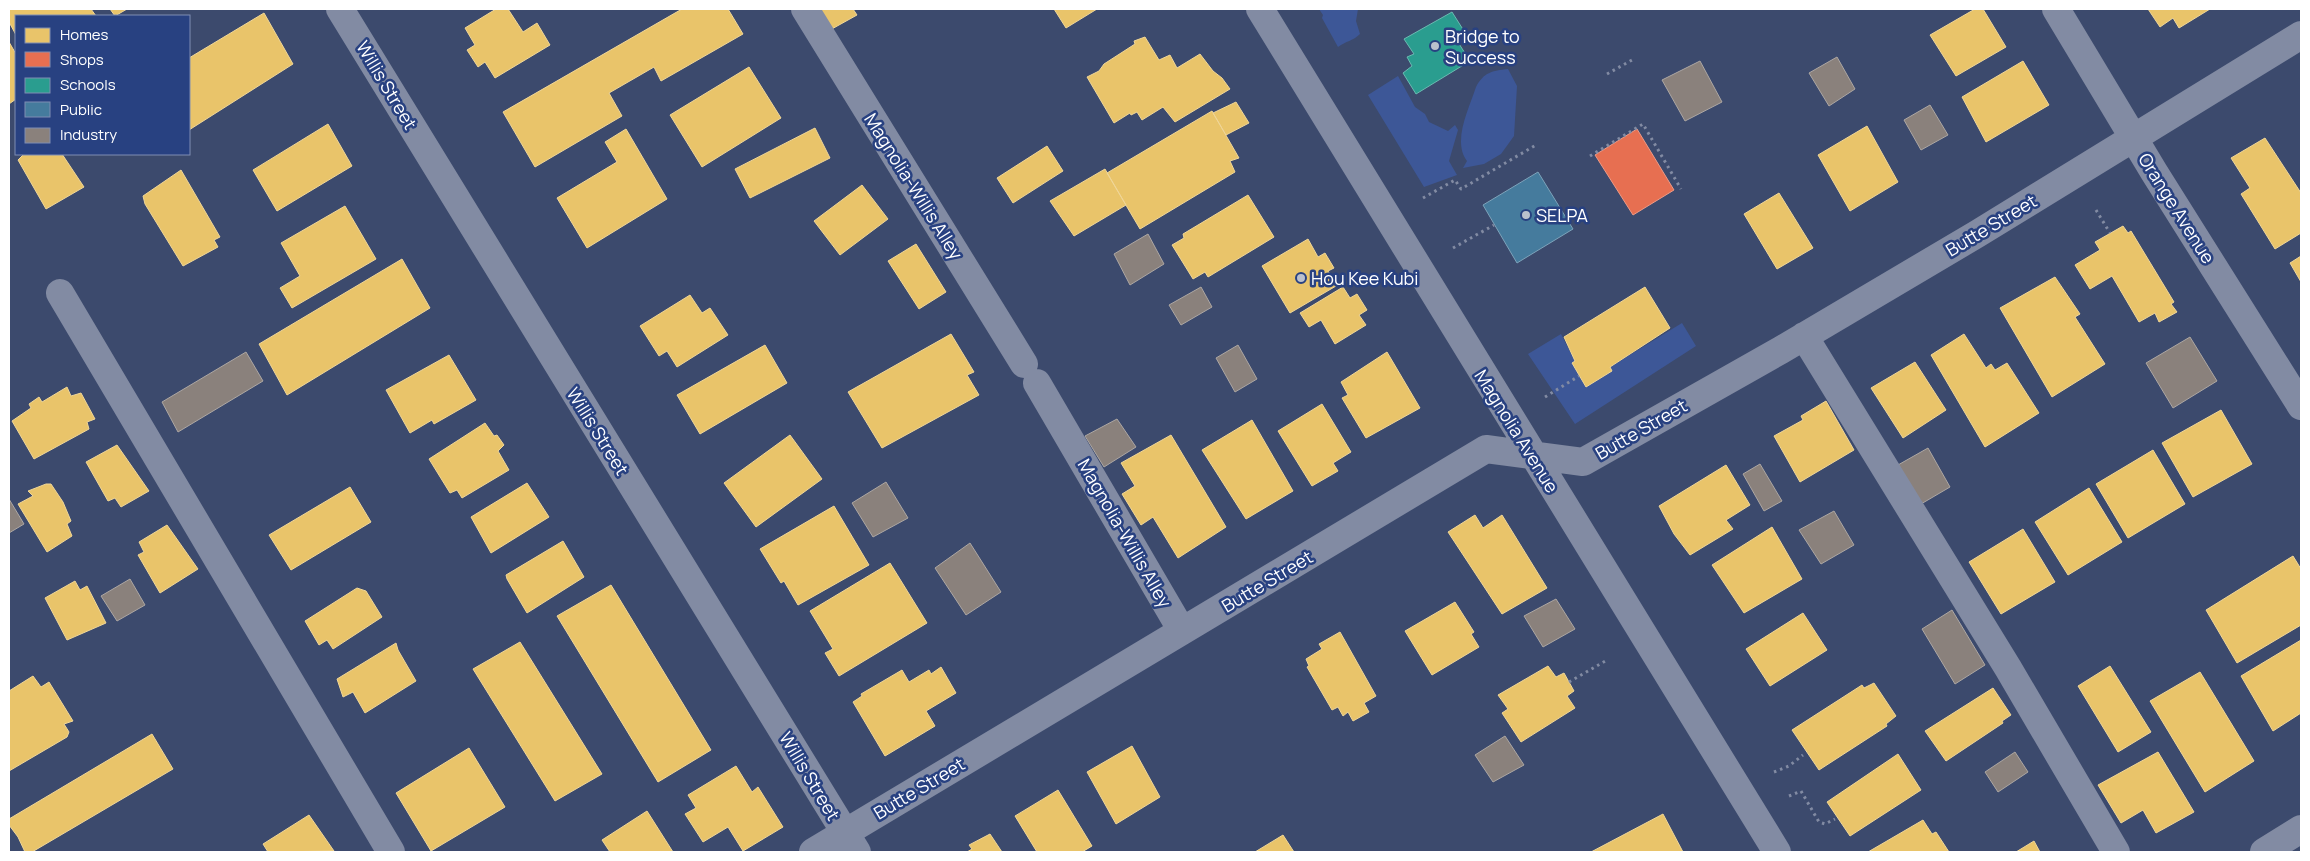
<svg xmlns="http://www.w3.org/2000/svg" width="2310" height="861" viewBox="0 0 2310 861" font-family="Manrope,sans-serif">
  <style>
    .green { fill: #3d5797 }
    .homes { fill: #e9c46a; stroke: #f0d697 }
    .shops { fill: #e76f51; stroke: #ee9a85 }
    .schools { fill: #2a9d8f; stroke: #6abab1 }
    .public { fill: #457b9d; stroke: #7da3ba }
    .industry { fill: #8a817c; stroke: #ada7a3 }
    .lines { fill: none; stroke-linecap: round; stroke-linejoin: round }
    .path { stroke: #828ba3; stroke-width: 3; stroke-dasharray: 2.5 4; stroke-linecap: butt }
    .minor { stroke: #828ba3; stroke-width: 28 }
    .poi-dot { fill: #bbc0cc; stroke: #284181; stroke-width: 2 }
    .labels { text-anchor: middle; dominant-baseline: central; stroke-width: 5; stroke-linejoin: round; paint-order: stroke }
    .poi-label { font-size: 18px; fill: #fff; stroke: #284181; text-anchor: start }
    .street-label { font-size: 18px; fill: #fff; stroke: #284181 }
  </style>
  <rect width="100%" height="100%" fill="#3c4a6d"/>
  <!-- green -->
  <path class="green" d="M1319,9h39l-2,12 4,13c-7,7 -14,7 -22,13l-16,-29 1,-3z
    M1508,69l9,17 -3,50 -13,18 -17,10 -21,4 4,-7c-15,-20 2,-52 9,-74 8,-15 16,-16 32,-18z
    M1398,76l17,31 10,7 4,8 19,9 7,-6 3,5 -9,31 8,14 -33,12 -56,-92z
    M1682,323l14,23 -121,78 -47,-70 33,-20 14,27 -3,2 14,23 26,-15 -2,-4z"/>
  <!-- homes -->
  <path class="homes" d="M9,9h82l5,7h-80v19l-7,-13z
    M110,9h17l-12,7z
    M496,9h12l15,23 14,-9 13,22 -55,33 -10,-16 -7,5 -11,-17 8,-5 -10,-17z
    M682,9h46l15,25 -82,47 -7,-14 -45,26 13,23 -87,51 -32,-55z
    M817,9h36l4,6 -27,15z
    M1054,9h43l-31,19z
    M1975,9h8l23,38 -50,29 -26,-41z
    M2148,9h62l-31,19 -6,-10 -13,9z
    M264,13l29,51 -104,66v-72z
    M1145,37l14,23 11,-5 7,13 23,-14 13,17 9,7 8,11 -55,33 -12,-15 -21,13 -5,-8 -6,3 -1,-2 -16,10 -27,-46 12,-6 5,-7 31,-20 -1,-3z
    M9,42l7,12v45l-7,5z
    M2023,61l26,44 -63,37 -24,-45z
    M749,67l32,51 -79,49 -32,-52z
    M1236,102l13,21 -23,12 -13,-22z
    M1212,111l27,47 -9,3 5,11 -95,57 -33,-56z
    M328,124l24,42 -75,45 -24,-41z
    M1867,126l31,56 -48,29 -32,-56z
    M815,128l15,30 -80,40 -15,-29z
    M626,129l41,70 -80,49 -30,-50 60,-36 -12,-20z
    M2265,138l36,55v40l-26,16 -34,-55 9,-6 -19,-30z
    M1047,146l16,25 -50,32 -16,-25z
    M24,154h38l22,33 -38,22 -28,-49z
    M1105,169l21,36 -52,31 -24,-35z
    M181,170l39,67 -6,3 4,7 -35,19 -38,-62 -2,-8z
    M862,185l26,34 -48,36 -26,-34z
    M1779,193l34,55 -36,21 -33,-55z
    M1248,195l26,42 -66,40 -3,-5 -12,7 -21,-34 12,-7 -1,-4z
    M345,206l31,53 -84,49 -12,-20 20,-12 -19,-33z
    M2123,226l5,7 3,-2 43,71 -3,2 6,8 -18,10 -4,-9 -16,9 -27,-46 -22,13 -15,-24 25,-15 -5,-8z
    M1308,239l10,18 7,-4 9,15 -6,3 8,15 -46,27 -28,-47z
    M916,244l30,48 -27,17 -31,-48z
    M2301,256v26l-11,-19z
    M402,259l28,49 -143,87 -28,-51z
    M2055,277l25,37 -5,3 30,47 -53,33 -52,-89z
    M1343,287l7,11 7,-4 10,16 -8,5 7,10 -31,19 -14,-24 -12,7 -9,-14z
    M1645,287l25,41 -60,39 2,4 -26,16 -14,-24 3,-2 -11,-24z
    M690,295l12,18 8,-5 18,27 -51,32 -10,-16 -8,5 -19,-30z
    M951,334l23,38 -7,3 12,20 -97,53 -34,-56z
    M1964,334l22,34 5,-4 4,6 12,-7 32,50 -54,34 -54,-92z
    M765,345l22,38 -87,51 -23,-39z
    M1387,352l33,56 -54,30 -24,-40 6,-3 -7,-13z
    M449,355l27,45 -42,24 -2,-4 -22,13 -24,-43z
    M1915,362l31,48 -43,28 -32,-50z
    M67,387l4,9 10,-3 14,26 -8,3 2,7 -55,30 -22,-38 19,-13 -2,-4 10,-7 3,5z
    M1826,401l28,49 -54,32 -26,-46 29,-16 -2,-4z
    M1322,404l29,48 -18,11 5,8 -26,15 -34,-55z
    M2221,410l31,54 -59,33 -31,-54z
    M1252,420l41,71 -47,28 -44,-69z
    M485,423l9,13 3,-1 7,10 -6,6 11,19 -47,28 -5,-8 -7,3 -21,-34z
    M790,435l32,44 -66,48 -32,-44z
    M1171,435l55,92 -48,31 -25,-41 -12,8 -19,-31 13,-8 -14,-23z
    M117,445l32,46 -28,16 -6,-9 -7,3 -22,-39z
    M2153,450l32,54 -57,34 -32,-54z
    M1726,465l24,40 -24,15 7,9 -43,26 -16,-21 -15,-28z
    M527,483l22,34 -58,36 -20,-36z
    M46,484h5l12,18 8,19 -4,3 5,12 -25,16 -29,-48 15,-8 -5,-5z
    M350,487l21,35 -80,48 -22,-35z
    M2089,488l33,54 -54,33 -33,-53z
    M834,506l35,59 -71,40 -14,-24 -3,2 -21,-34z
    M1475,515l8,13 19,-13 45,73 -45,26 -54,-82z
    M167,525l31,44 -38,24 -22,-38 6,-3 -5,-10z
    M1772,527l30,52 -58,34 -32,-48z
    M2023,529l32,53 -54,32 -32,-52z
    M563,541l21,36 -57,36 -20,-34 -1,-4z
    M2293,556l8,13v56l-64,38 -31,-53z
    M890,563l37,60 -88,53 -14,-23 8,-4 -23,-38z
    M75,581l5,9 7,-4 19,37 -39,17 -22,-42z
    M611,585l100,165 -53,32 -101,-166z
    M357,588l9,3 16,26 -49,32 -6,-9 -8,5 -14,-24z
    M1455,602l19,30 -3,2 8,13 -47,28 -27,-44z
    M1803,613l24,37 -57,36 -24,-37z
    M1340,632l36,64 -12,7 5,9 -16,9 -5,-9 -5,4 -5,-9 -6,3 -25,-43 2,-1 -3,-7 16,-10 -3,-5z
    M2301,640v73l-28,18 -32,-55z
    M520,642l82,132 -47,27 -82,-132z
    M396,643l2,7 18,31 -51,32 -12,-21 -10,5 -6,-18z
    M1548,666l8,11 8,-4 10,18 -7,5 8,12 -54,34 -19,-29 6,-4 -10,-14z
    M2110,666l41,66 -33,20 -40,-66z
    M941,667l15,26 -30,18 9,15 -50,30 -32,-54 9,-6 -1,-2 41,-24 7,12 20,-12 2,4z
    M2200,672l54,89 -49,31 -55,-91z
    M33,676l8,11 8,-5 24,39 -9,3 5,8 -2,5 -58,34v-80z
    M1874,683l22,33 -10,8 1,2 -68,44 -27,-40 70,-45 2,3z
    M1993,688l18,27 -9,6 1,2 -57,38 -21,-30z
    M152,734l21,35 -141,83h-7l-7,-15 -9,-12v-6z
    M1132,746l28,51 -44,27 -29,-52z
    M469,748l36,59 -74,44 -35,-58z
    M2158,752l36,60 -38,21 -13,-23 -22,13 -23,-38z
    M1898,754l23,36 -71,46 -23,-34z
    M736,766l16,26 6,-5 25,40 -40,24 -15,-24 -25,15 -18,-28 11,-6 -8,-13z
    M1058,790l34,56 -10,6h-45l-22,-36z
    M647,811l26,41h-63l-8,-12z
    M1663,814l20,38h-92z
    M309,815l25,36 -66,1 -5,-8z
    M1923,820l9,14 4,-2 13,20h-81z
    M990,834l12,18h-35l5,-3 -3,-4z
    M1283,835l11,17h-39z
    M2034,841l6,11h-24z"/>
  <!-- shops -->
  <path class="shops" d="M1637,129l37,61 -41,25 -38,-60z"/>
  <!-- schools -->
  <path class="schools" d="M1452,12l12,19 -10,5 16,25 -54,33 -13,-21 9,-7 -5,-9 7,-3 -10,-15z"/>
  <!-- public -->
  <path class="public" d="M1538,172l35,57 -56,34 -34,-58z"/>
  <!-- industry -->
  <path class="industry" d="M1837,57l18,32 -26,17 -20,-33z
    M1700,61l22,41 -37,19 -23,-41z
    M1930,105l18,30 -27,15 -17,-30z
    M1148,234l16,30 -34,21 -16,-31z
    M1201,287l11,20 -31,18 -12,-20z
    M2190,337l27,44 -44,27 -27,-45z
    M1238,345l19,34 -22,13 -19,-34z
    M246,352l17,29 -85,51 -16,-30z
    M1117,419l19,28 -32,20 -19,-31z
    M1928,448l22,39 -29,17 -23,-39z
    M1760,464l22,37 -18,10 -21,-37z
    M886,482l22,36 -35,19 -21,-34z
    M9,499l15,25 -15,9z
    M1834,511l20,34 -33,19 -22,-34z
    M970,543l31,49 -35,23 -31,-47z
    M130,579l15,26 -28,16 -16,-25z
    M1556,599l19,30 -32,18 -19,-31z
    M1952,610l33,55 -30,19 -33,-55z
    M1505,736l19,29 -31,17 -18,-27z
    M2015,752l13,20 -30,20 -13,-20z"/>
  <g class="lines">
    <!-- path -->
    <path class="path" d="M1607,74l25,-14
      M1590,156l53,-32 38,65
      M1423,198l32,-18 6,9 75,-44
      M2096,210l14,23
      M1453,248l41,-23
      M1545,397l34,-21
      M1569,682l38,-22
      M1774,772l15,-6 14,-11
      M1789,796l12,-5 18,31 6,2 10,-5"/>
    <!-- minor -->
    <path class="minor" d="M340,9l517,843
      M805,9l219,355
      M1260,9l517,843
      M2056,9l98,163 147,234
      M60,293l331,559
      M1804,336l204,332 108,184
      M1037,383l145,248
      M813,852l668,-400 5,-3 97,13 198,-112 196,-116 324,-199
      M2264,852l37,-23"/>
  </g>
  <!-- markers -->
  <g class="poi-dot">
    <circle cx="1435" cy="46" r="5"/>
    <circle cx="1526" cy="215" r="5"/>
    <circle cx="1301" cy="278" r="5"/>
  </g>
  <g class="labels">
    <!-- poi labels -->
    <g class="poi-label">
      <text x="1445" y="36">Bridge to<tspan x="1445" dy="21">Success</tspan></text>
      <text x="1536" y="215">SELPA</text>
      <text x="1311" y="278">Hou Kee Kubi</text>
    </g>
    <!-- street labels -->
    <g class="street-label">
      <text transform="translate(387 85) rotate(59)">Willis Street</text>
      <text transform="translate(914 186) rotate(58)">Magnolia-Willis Alley</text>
      <text transform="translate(2177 208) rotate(58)">Orange Avenue</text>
      <text transform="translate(1991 225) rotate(-31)">Butte Street</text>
      <text transform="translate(1641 429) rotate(-30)">Butte Street</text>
      <text transform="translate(598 431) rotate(58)">Willis Street</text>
      <text transform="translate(1517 431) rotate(58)">Magnolia Avenue</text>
      <text transform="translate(1125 533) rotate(60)">Magnolia-Willis Alley</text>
      <text transform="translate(1267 581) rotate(-31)">Butte Street</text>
      <text transform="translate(810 776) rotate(59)">Willis Street</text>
      <text transform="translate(919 788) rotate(-31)">Butte Street</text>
    </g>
  </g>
  <!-- border -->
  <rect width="2310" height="861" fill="none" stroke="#ffffff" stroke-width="20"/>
  <!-- legend -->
  <rect x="15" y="15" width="175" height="140" fill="#284181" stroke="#7e8db3"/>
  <rect x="25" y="28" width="25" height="15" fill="#e9c46a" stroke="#7e8db3"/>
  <text x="60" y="40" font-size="15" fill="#ffffff">Homes</text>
  <rect x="25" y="52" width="25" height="15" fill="#e76f51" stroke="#7e8db3"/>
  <text x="60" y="65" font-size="15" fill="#ffffff">Shops</text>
  <rect x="25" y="78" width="25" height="15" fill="#2a9d8f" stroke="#7e8db3"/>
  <text x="60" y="90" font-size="15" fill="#ffffff">Schools</text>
  <rect x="25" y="102" width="25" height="15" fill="#457b9d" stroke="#7e8db3"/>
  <text x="60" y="115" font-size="15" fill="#ffffff">Public</text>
  <rect x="25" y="128" width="25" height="15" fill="#8a817c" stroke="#7e8db3"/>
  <text x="60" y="140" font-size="15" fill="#ffffff">Industry</text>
</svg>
